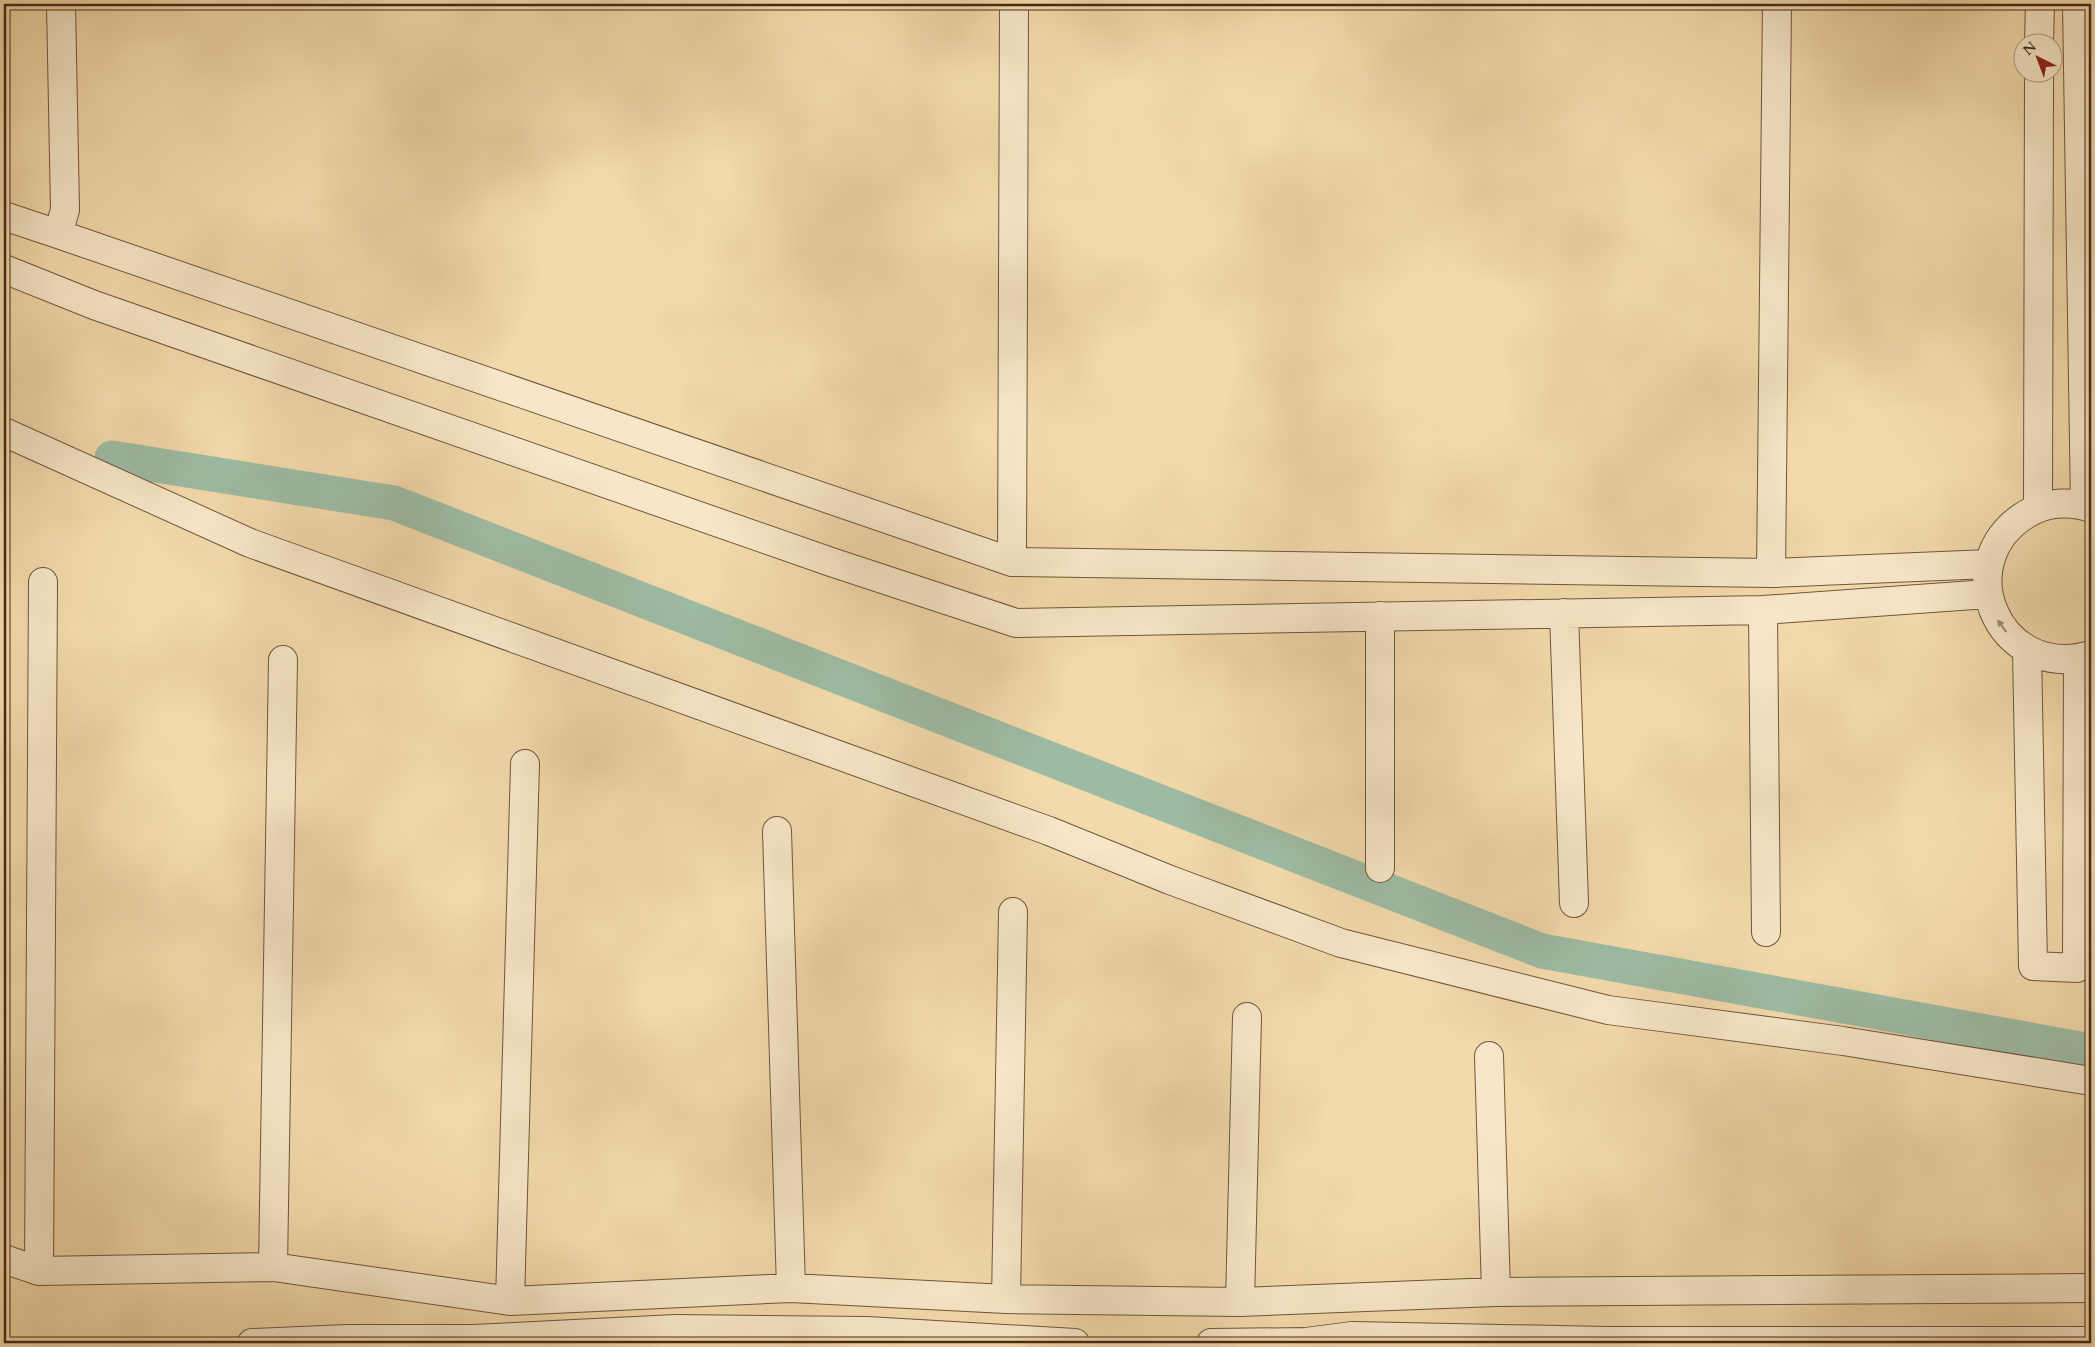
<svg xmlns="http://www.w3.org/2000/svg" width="2095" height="1347" viewBox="0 0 2095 1347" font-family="Cardo,serif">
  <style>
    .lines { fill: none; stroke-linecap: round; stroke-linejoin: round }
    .canal { stroke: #9dbba4; stroke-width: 35 }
    .minor-casing { stroke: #71553e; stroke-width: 30 }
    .minor { stroke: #f7e7c8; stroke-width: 28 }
    .oneway { fill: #9e8871 }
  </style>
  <rect width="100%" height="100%" fill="#f3daab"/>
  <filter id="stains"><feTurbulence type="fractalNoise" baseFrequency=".004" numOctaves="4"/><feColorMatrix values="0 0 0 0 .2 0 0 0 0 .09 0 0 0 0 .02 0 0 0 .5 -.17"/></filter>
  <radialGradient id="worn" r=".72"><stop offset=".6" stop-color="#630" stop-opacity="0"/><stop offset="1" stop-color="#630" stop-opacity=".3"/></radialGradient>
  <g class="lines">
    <!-- canal -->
    <path class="canal" d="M112,458l282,45 1148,448 549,100"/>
    <!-- minor casing -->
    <g class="minor-casing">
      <path id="minor" d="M2077,4l8,502
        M2039,42l1,-38
        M4,216l54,18 7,-24 -4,-206
        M58,234l954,328 2,-558
        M4,269l90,36 737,257 185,61 747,-13 225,-16
        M4,432l246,111 799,288 121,49 171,63 267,67 235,31 248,40
        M2038,508l1,-436
        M2091,508c-19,-7 -41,-6 -59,3 -87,46 -35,172 59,144
        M1012,562l759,11 218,-9
        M1771,573l6,-569
        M1763,610l3,322
        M1564,613l10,290
        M2027,650l6,316 44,2 1,-309
        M777,831l14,457
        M1380,868v-252
        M1489,1056l7,236
        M4,1259l35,12 234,-4 237,34 281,-13 215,11 234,3 256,-10 595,-4
        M273,1267l10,-607
        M39,1271l4,-689
        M1006,1299l7,-387
        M510,1301l15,-537
        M1240,1302l7,-285
        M252,1343l95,-4h126l203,-10 191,2 208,12
        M1211,1343l95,-1 46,-6 255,5h484"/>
    </g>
    <!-- minor -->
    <use href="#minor" class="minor"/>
  </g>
  <!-- one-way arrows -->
  <defs><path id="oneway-solid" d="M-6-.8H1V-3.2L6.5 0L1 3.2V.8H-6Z" transform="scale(1.25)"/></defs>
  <use class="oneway" href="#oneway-solid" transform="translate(2002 626) rotate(-126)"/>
  <!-- margin -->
  <rect width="2095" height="1347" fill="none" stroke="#f3daab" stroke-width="20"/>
  <rect x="5" y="5" width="2085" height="1337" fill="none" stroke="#46291a" stroke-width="2.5"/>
  <rect x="10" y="10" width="2075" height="1327" fill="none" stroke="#46291a"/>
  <!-- north arrow -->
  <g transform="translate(2038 58) rotate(318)"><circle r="24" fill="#f7e7c8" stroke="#b09b82"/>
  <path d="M0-4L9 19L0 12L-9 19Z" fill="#8f2418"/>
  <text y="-8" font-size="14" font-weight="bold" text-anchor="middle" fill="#46291a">N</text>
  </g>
  <rect width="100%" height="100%" filter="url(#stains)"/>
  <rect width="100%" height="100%" fill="url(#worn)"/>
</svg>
